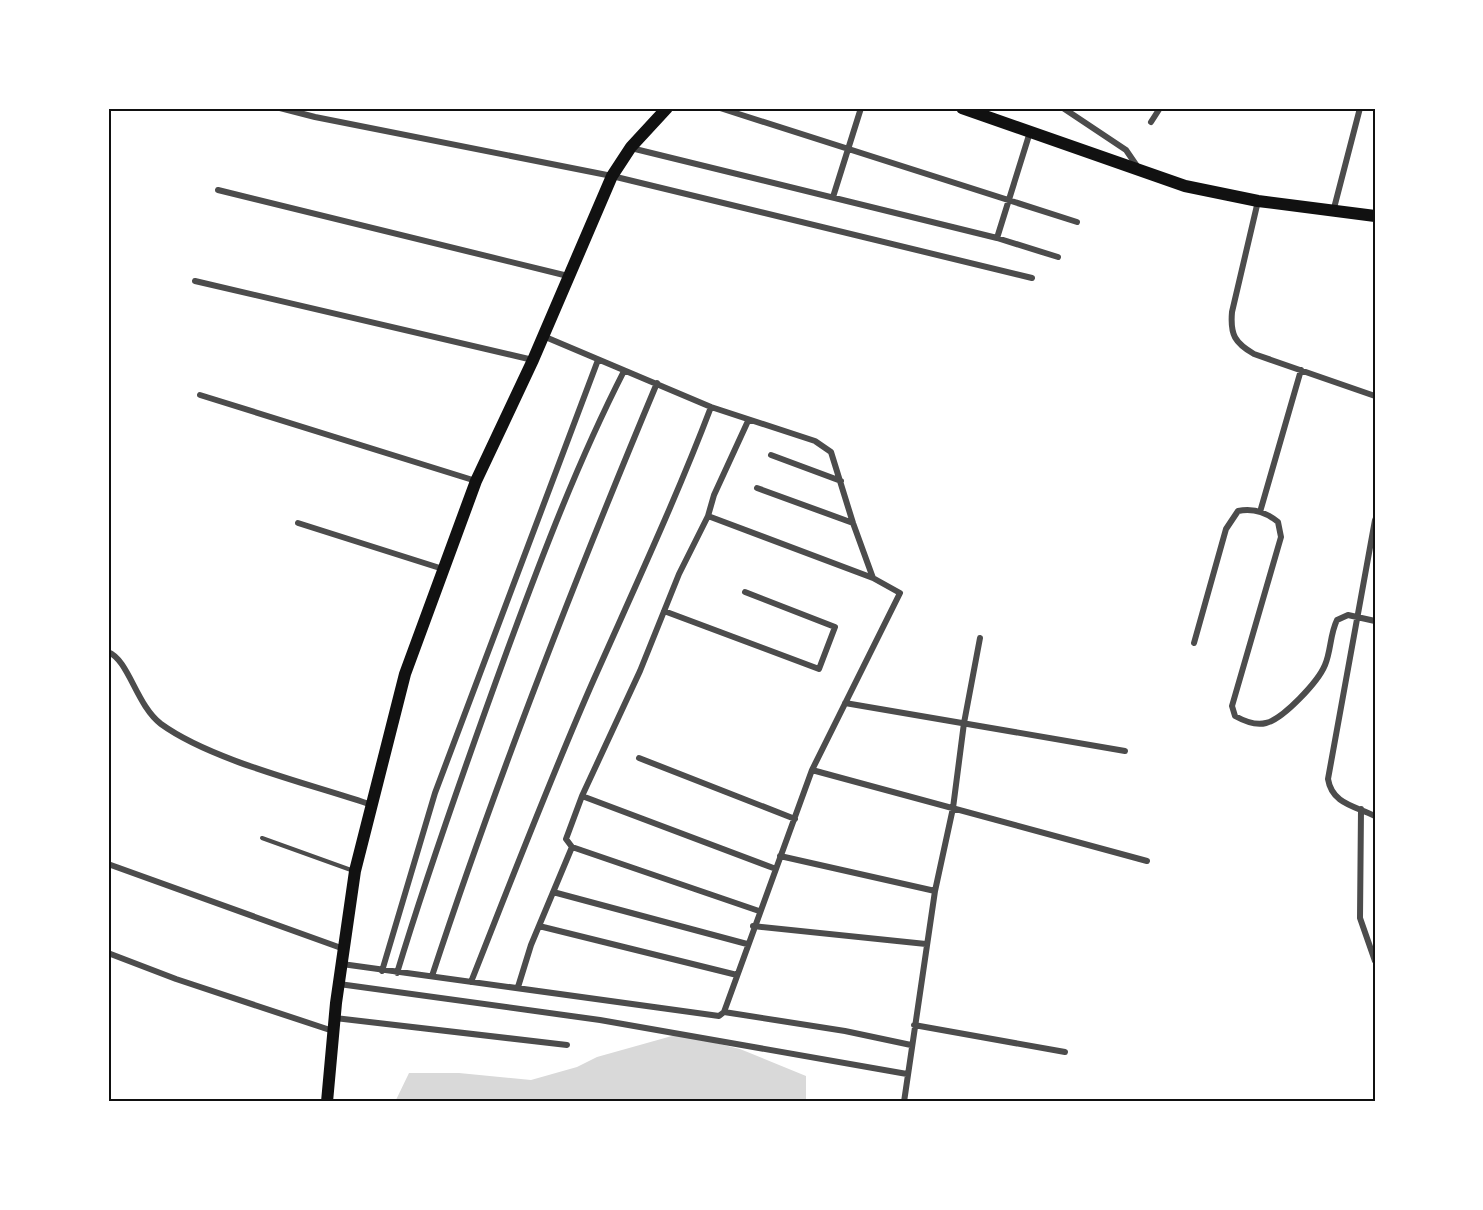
<svg xmlns="http://www.w3.org/2000/svg" width="1483" height="1210" viewBox="0 0 1483 1210" font-family="'Fira Sans',sans-serif">
  <style>
    .water { fill: #d9d9d9 }
    .lines { fill: none; stroke-linecap: round; stroke-linejoin: round }
    .service { stroke: #4c4c4c; stroke-width: 4 }
    .minor { stroke: #4c4c4c; stroke-width: 6 }
    .secondary { stroke: #111; stroke-width: 12 }
    .neatline { fill: none; stroke: #111; stroke-width: 2 }
  </style>
  <rect width="100%" height="100%" fill="#fff"/>
  <!-- water -->
  <path class="water" d="M679,1034l61,15 66,27v26h-411l14,-29h50l72,7 46,-13 20,-10z"/>
  <g class="lines">
    <!-- service -->
    <path class="service" d="M262,838l89,32"/>
    <!-- minor -->
    <path class="minor" d="M280,108l35,9 297,59 420,102
      M720,108l357,114
      M1063,108l63,42 13,19
      M1151,122l9,-14
      M631,148l366,90 61,19
      M218,190l350,86
      M833,197l28,-89
      M1258,201l-26,111c-2,23 3,31 22,42l121,42
      M1333,212l27,-104
      M997,238l33,-106
      M195,281l338,79
      M200,395l276,86
      M748,421l-34,74 -6,21 -29,58 -39,97 -58,125 -16,43 6,8 187,64
      M771,455l70,26
      M757,488l96,35
      M1260,512l41,-142
      M708,516l165,62
      M1375,520l-47,259c4,25 27,27 47,37
      M298,523l145,46
      M664,611l155,58 16,-42 -90,-35
      M1194,643l32,-114 12,-18c15,-3 28,1 40,11l3,15 -49,169 3,10c9,5 20,10 31,7 17,-4 52,-41 59,-58 6,-14 5,-31 12,-45l11,-5 27,6
      M108,652c21,8 28,53 53,72 51,37 150,60 211,81
      M845,703l280,48
      M639,758l156,61
      M812,770l335,91
      M582,796l194,73
      M1361,809l-1,109 15,43
      M780,856l155,35
      M108,864l236,85
      M553,892l194,52
      M539,926l198,49
      M753,926l173,18
      M108,953l68,26 157,52
      M342,964l377,52 5,-4 88,-242 88,-177 -27,-15 -20,-55 -22,-71 -16,-11 -104,-34 -168,-71
      M382,971l53,-178 163,-433
      M397,973c33,-109 71,-215 110,-322 35,-95 71,-190 117,-280
      M432,976c66,-201 143,-397 225,-593
      M471,982c40,-101 79,-203 123,-303 40,-90 82,-180 117,-272
      M339,984l261,36 307,54
      M518,987l13,-42 41,-98
      M724,1012l121,19 66,14
      M335,1018l232,27
      M914,1025l151,27
      M904,1102l31,-211 18,-83 11,-85 16,-85"/>
    <!-- secondary -->
    <path class="secondary" d="M962,108l223,78 73,15 117,15
      M327,1102l9,-99 19,-132 50,-197 71,-193 57,-121 79,-184 19,-29 36,-39"/>
  </g>
  <!-- border -->
  <rect width="1483" height="1210" fill="none" stroke="#ffffff" stroke-width="219"/>
  <rect x="110" y="110" width="1264" height="990" class="neatline"/>
</svg>
